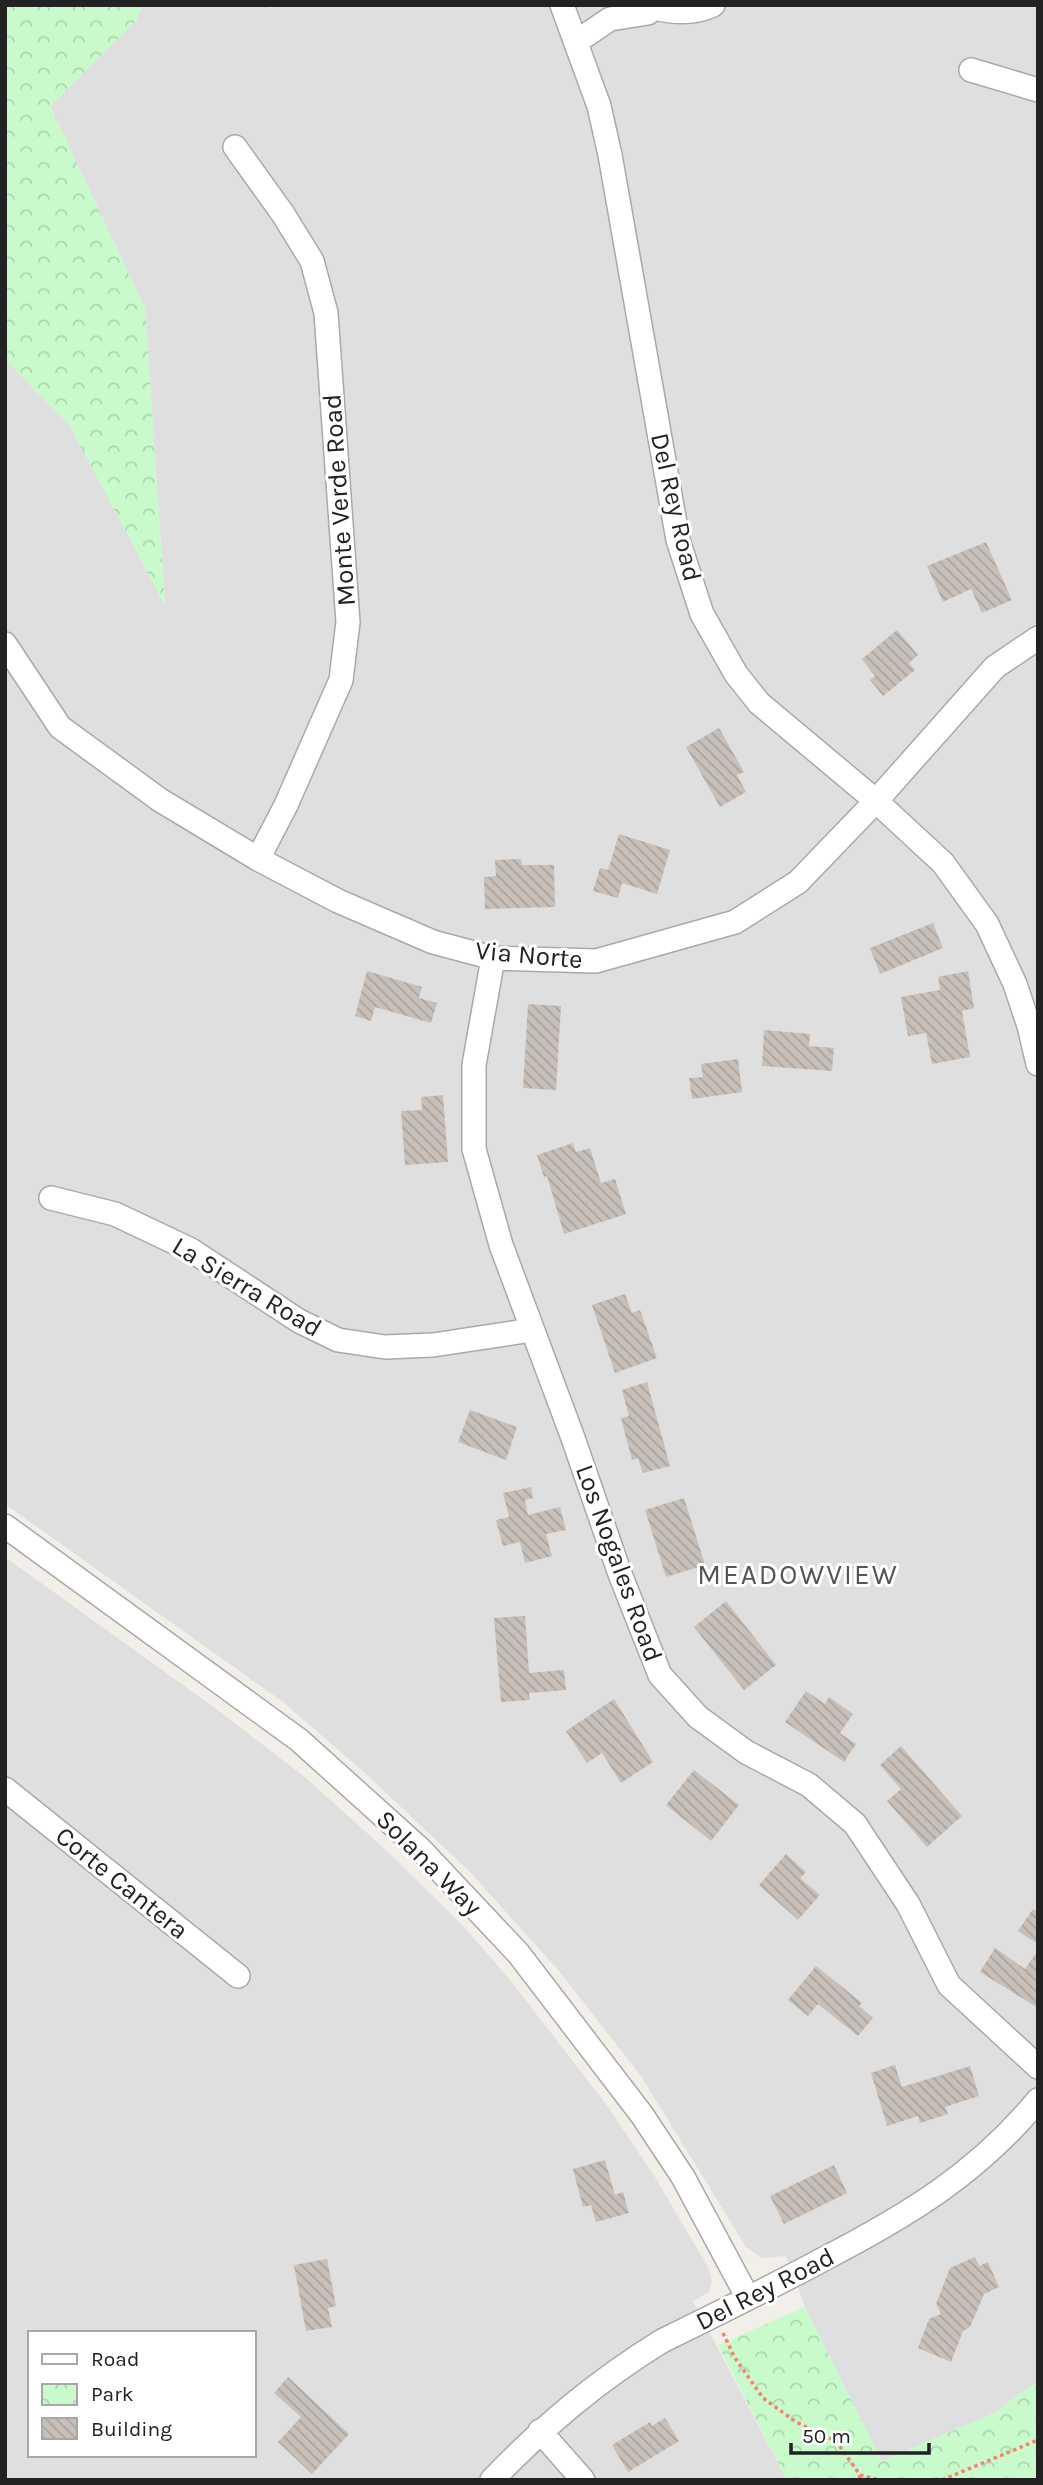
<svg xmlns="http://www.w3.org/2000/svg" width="1043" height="2485" viewBox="0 0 1043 2485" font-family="Karla,sans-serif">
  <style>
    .residential { fill: #e0dfdf; fill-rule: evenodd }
    .park { fill: url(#park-crowns) }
    .building { fill: url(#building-back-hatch) }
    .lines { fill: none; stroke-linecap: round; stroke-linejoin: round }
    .minor-casing { stroke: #a9a9a9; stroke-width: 26 }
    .path { stroke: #fa8072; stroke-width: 3.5; stroke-dasharray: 3.5 3.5; stroke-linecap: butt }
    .minor { stroke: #fff; stroke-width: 23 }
    .labels { text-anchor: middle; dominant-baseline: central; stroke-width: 6; stroke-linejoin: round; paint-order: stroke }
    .street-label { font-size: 26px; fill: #222; stroke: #fff }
    .neighbourhood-label { font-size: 28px; letter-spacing: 2px; fill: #555; stroke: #fff }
  </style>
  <defs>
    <pattern id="park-crowns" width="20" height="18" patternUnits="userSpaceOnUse" patternTransform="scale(1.75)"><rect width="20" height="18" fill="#c8facc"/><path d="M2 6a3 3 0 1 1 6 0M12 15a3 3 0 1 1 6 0" fill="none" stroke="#acd6af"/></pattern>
    <pattern id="building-back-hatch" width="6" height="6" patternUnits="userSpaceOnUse" patternTransform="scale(1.75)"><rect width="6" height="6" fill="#c7bfb8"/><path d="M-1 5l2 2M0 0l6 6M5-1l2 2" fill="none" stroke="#aba49e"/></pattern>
  </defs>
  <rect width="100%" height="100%" fill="#f2efe9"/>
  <!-- residential -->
  <path class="residential" d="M143,5h124l4,4 7,-4h760v2376l-44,32 -112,48 -77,-154 -19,-51 -24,2 -16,-11 -105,-171 -82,-105 -90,-100 -104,-98 -82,-71 -278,-198v-1145l65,67 95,178 -20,-296 -95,-202 86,-85z
    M5,1557l210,151 91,70 82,74 77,76 45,52 96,124 49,73 54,92 3,12 -3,11 -16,9 94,179h-782zM30,2333h224v122h-224z"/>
  <!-- park -->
  <path class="park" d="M5,5h138l-7,16 -86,85 95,202 20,298 -95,-180 -65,-67z
    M805,2307l77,154 112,-48 44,-32v99h-251l-69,-135z"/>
  <!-- building -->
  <path class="building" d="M986,542l26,58 -30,13 -11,-24 -28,13 -16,-36z
    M897,630l21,25 -9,8 6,7 -32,26 -13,-16 5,-4 -13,-17z
    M719,728l25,44 -7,3 9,17 -26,15 -34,-60z
    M619,834l51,16 -13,44 -35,-11 -4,15 -25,-7 7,-23 8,2z
    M521,859l1,6h32l1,42 -70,2 -1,-32 12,-1 -1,-16z
    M933,923l10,25 -63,26 -10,-26z
    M367,971l55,16 -3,11 18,5 -6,20 -56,-16 -4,14 -16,-5z
    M968,971l6,37 -12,3 8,46 -38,7 -6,-31 -18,3 -7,-39 39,-7 -2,-13z
    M528,1004l33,2 -5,84 -33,-2z
    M764,1030l46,4 -1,12 25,2 -2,23 -70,-5z
    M738,1059l4,33 -50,7 -3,-21 14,-1 -2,-13z
    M443,1095l5,67 -43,3 -4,-54 21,-1 -1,-13z
    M573,1143l3,9 14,-4 11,35 14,-4 11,35 -62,20 -17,-58 -3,1 -7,-22z
    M625,1294l7,19 8,-3 17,48 -42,15 -23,-68z
    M647,1382l23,84 -27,7 -5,-15 -6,2 -11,-42 8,-2 -7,-26z
    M470,1410l47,17 -11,33 -48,-18z
    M531,1487l2,11 -8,2 3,15 32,-8 6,23 -20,4 6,22 -27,7 -5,-21 -17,4 -7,-26 13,-3 -6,-24z
    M684,1498l21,67 -39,12 -21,-67z
    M726,1601l50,64 -32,25 -50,-63z
    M525,1616l4,57 35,-3 2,20 -37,3 1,7 -29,2 -7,-84z
    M806,1691l19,13 4,-7 24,17 -13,19 16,11 -12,18 -59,-40z
    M614,1699l39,63 -32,21 -19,-30 -15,10 -21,-32z
    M901,1746l61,70 -35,31 -40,-46 14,-12 -21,-24z
    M694,1770l45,35 -28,36 -45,-36z
    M786,1854l20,18 -6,6 20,17 -22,25 -39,-35z
    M1033,1909l5,3v32l-20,-13z
    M995,1948l30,21 13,-19v58l-58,-36z
    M816,1966l46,37 -3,3 14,12 -15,18 -40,-32 -10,12 -20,-16z
    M895,2065l7,22 68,-21 9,30 -34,11 3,7 -28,9 -2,-7 -31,10 -16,-53z
    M605,2160l10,35 8,-3 6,21 -33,9 -5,-17 -8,2 -10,-38z
    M834,2165l13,28 -63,31 -14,-28z
    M975,2257l4,9 9,-4 11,25 -15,7 -14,33 -7,4 -12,31 -33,-14 11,-29 12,-5 -5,-10 14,-36z
    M327,2259l9,47 -8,2 4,19 -26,4 -12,-66z
    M288,2377l61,57 -37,40 -34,-32 23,-25 -27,-24z
    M665,2418l14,23 -51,31 -16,-27 38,-23 2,4z"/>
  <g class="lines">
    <!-- minor casing -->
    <g class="minor-casing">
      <path id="minor" d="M562,5l37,101 11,49 68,385 24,74 34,60 23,29 117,98 67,62 44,61 28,60 14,42 9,38
        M655,8c20,5 39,6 58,-3
        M576,42l34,-23 38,-6 9,-8
        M971,70l67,20
        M235,147l48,67 29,47 14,52 22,309 -7,58 -55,125 -28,54
        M5,644l55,83 100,73 98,59 80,42 95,41 60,16 103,3 139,-39 63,-40 78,-81 119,-134 43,-29
        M493,958l-19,107v84l27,96 72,193 47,136 40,101 38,42 48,35 63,33 46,39 53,80 41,81 89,82
        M51,1198l64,16 76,36 108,71 39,19 47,7 48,-2 99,-15
        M5,1526l294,214 121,109 98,104 124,162 41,62 65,121
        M5,1789l233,187
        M540,2431l43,49
        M492,2480c53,-55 105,-99 170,-139 53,-26 106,-52 158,-80 85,-44 156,-86 218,-161"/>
    </g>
    <!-- path -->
    <path class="path" d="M723,2333l12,25 28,40 33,24 40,19 24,34 -1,5
      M860,2475l19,5
      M942,2480l96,-40"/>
    <!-- minor -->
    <use href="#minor" class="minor"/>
  </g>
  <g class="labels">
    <!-- street labels -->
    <g class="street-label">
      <text transform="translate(339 500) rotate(-94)">Monte Verde Road</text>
      <text transform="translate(676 507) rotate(77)">Del Rey Road</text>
      <text transform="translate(529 955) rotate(5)">Via Norte</text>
      <text transform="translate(247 1287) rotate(31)">La Sierra Road</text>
      <text transform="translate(619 1563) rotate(70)">Los Nogales Road</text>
      <text transform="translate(429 1863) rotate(45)">Solana Way</text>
      <text transform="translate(122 1883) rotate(39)">Corte Cantera</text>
      <text transform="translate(765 2289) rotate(-27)">Del Rey Road</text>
    </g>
    <!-- neighbourhood labels -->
    <g class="neighbourhood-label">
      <text x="798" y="1574">MEADOWVIEW</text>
    </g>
  </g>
  <!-- border -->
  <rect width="1043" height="2485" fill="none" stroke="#222222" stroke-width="14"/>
  <!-- legend -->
  <rect x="28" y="2331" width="228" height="126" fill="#ffffff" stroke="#a7a7a7" stroke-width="2"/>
  <rect x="42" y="2354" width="35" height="10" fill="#ffffff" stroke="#a7a7a7" stroke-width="2"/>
  <text x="91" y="2366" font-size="21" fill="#222222">Road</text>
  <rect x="42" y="2384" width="35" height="21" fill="url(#park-crowns)" stroke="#a7a7a7" stroke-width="2"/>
  <text x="91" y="2401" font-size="21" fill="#222222">Park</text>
  <rect x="42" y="2418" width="35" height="21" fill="url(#building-back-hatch)" stroke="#a7a7a7" stroke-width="2"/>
  <text x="91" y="2436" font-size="21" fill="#222222">Building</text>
  <!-- scale -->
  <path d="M791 2443v10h138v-10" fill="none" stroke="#222222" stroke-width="3.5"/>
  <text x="802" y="2443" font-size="21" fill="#222222" stroke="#ffffff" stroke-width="5" paint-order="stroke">50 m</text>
</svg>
